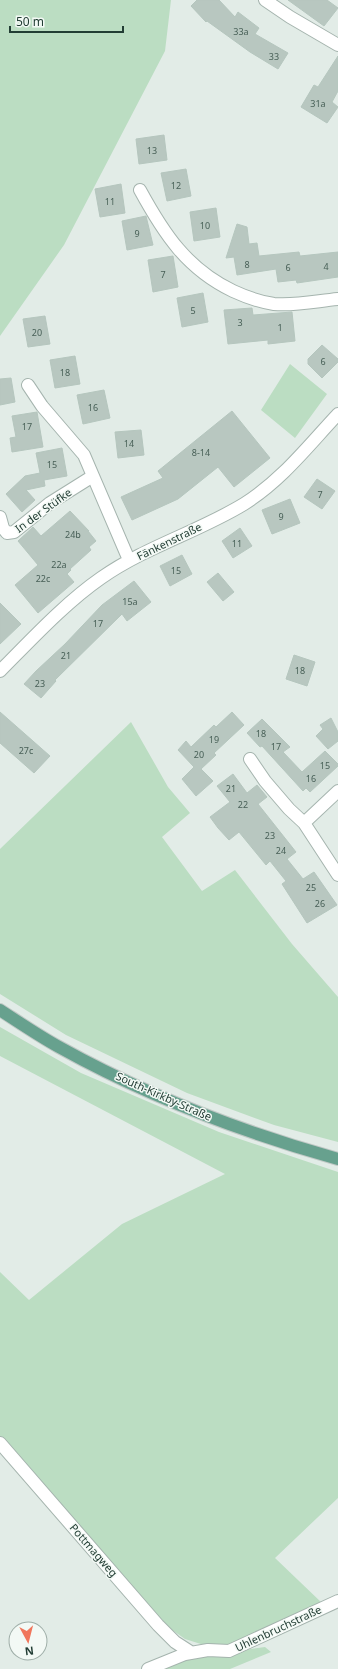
<svg xmlns="http://www.w3.org/2000/svg" width="338" height="1669" viewBox="0 0 338 1669" font-family="'Noto Sans',sans-serif">
  <style>
    .green { fill: #bbddc2 }
    .building { fill: #b8c7c0; stroke: #b5c6be }
    .lines { fill: none; stroke-linecap: round; stroke-linejoin: round }
    .street-casing { stroke: #a5b4ae; stroke-width: 14 }
    .primary-casing { stroke: #c1c9c6; stroke-width: 14 }
    .street { stroke: #fff; stroke-width: 12 }
    .primary { stroke: #67a18e; stroke-width: 12 }
    .labels { text-anchor: middle; dominant-baseline: central; stroke-width: 3; stroke-linejoin: round; paint-order: stroke }
    .number-label { font-size: 9px; fill: #486057 }
    .street-label { font-size: 11px; fill: #223d34; stroke: #f3f9f5 }
  </style>
  <rect width="100%" height="100%" fill="#e2ece7"/>
  <!-- green -->
  <path class="green" d="M0,0h171l-6,51 -101,194 -64,91z
    M290,364l37,30 -32,44 -34,-28z
    M131,722l37,65 22,26 -28,24 40,54 33,-21 57,74 46,53v145l-64,-17 -87,-32 -121,-58 -66,-41v-145z
    M0,1027l81,46 138,59 119,40v326l-63,60 47,45 -90,41 -28,1 -19,-6 -17,-12 -74,-82 -94,-107v-166l29,28 93,-76 103,-50 -225,-118z
    M265,1647l6,5 -41,17h-72l30,-11z"/>
  <!-- building -->
  <path class="building" d="M197,0h22l16,17 3,-5 21,16 -4,6 33,19 -10,16 -28,-17 -43,-31 -1,1 -15,-16z
    M288,0h39l11,8 -14,18z
    M338,56v35l-6,11 6,5 -11,16 -26,-16 13,-22 4,2z
    M164,135l3,25 -28,4 -3,-25z
    M186,169l5,27 -24,5 -6,-28z
    M121,184l4,29 -25,4 -5,-28z
    M216,208l4,29 -26,4 -4,-29z
    M146,216l7,29 -26,5 -5,-29z
    M237,224l10,3 2,17 8,-1 2,13 40,-4 1,4 38,-4v25l-41,6 -1,-3 -18,2 -2,-13 -39,6 -3,-18 -8,1z
    M173,256l5,31 -25,5 -5,-32z
    M203,293l5,29 -26,5 -5,-29z
    M252,308l1,7 39,-3 3,29 -27,3v-4l-40,4 -4,-34z
    M45,316l5,28 -22,3 -5,-28z
    M322,345l16,14v3l-16,16 -14,-14v-5z
    M75,356l5,28 -25,4 -5,-28z
    M11,378l4,24 -15,3v-26z
    M104,390l6,28 -27,6 -6,-29z
    M232,411l38,47 -36,29 -16,-20 -40,32 -46,21 -11,-23 42,-19 -5,-7z
    M37,412l6,35 -31,5 -2,-14 6,-1 -4,-21z
    M141,430l3,25 -26,3 -3,-26z
    M62,448l5,28 -23,4 1,6 -19,4 9,10 -13,12 -16,-18 19,-18 15,-3 -4,-20z
    M317,479l18,12 -13,18 -18,-12z
    M290,499l10,24 -28,11 -10,-24z
    M70,511l19,20h-1l8,10 -7,6 2,3 -21,19 1,1 -4,4 7,8 -36,31 -23,-28 23,-20 -20,-24 15,-14 8,9z
    M240,528l12,18 -19,12 -11,-17z
    M182,555l10,19 -22,12 -10,-20z
    M218,573l16,19 -11,9 -16,-19z
    M134,581l17,21 -24,19 -5,-7 -67,66 1,1 -15,17 -17,-14 12,-13 29,-27 37,-39z
    M0,603l21,21 -21,20z
    M294,655l21,7 -8,24 -21,-7z
    M0,712l50,44 -16,17 -34,-30z
    M232,712l12,13 -30,28 2,2 -15,14 12,12 -17,15 -14,-17 12,-12 -16,-17 8,-9 5,6 23,-22 2,2z
    M331,718l7,14v9l-10,8 -12,-13 7,-7 -3,-4z
    M262,719l28,28 -7,5 19,20 23,-21 13,13v2l-28,26 -4,-4 -3,3 -41,-45 -2,1 -13,-14z
    M233,774l14,19 10,-8 10,12 -9,7 38,48 -9,7 16,20 11,-7 23,33 -30,18 -25,-39 4,-3 -16,-20 -4,4 -27,-33 -10,8 -11,-12 -8,-11 20,-15 -13,-16z"/>
  <g class="lines">
    <!-- street casing -->
    <g class="street-casing">
      <path id="street" d="M265,0l25,17 48,28
        M140,190c24,44 47,79 93,101 13,6 27,11 41,13 21,2 43,-3 64,-5
        M28,385l14,21 42,49 45,105
        M0,517l3,11 4,5 7,-1 36,-29 43,-27
        M0,671c31,-31 65,-68 101,-93 44,-31 97,-46 143,-74 38,-24 64,-58 94,-90
        M250,759l15,22 24,28 15,14 34,52
        M304,823l34,-32
        M0,1443l158,182 17,17 17,11
        M148,1669l37,-15 23,-4 21,1 109,-50"/>
    </g>
    <!-- primary casing -->
    <g class="primary-casing">
      <path id="primary" d="M0,1010c20,13 39,26 59,37 88,49 183,85 279,112"/>
    </g>
    <!-- street -->
    <use href="#street" class="street"/>
    <!-- primary -->
    <use href="#primary" class="primary"/>
  </g>
  <g class="labels">
    <!-- number labels -->
    <g class="number-label">
      <text x="241" y="31">33a</text>
      <text x="274" y="56">33</text>
      <text x="318" y="103">31a</text>
      <text x="152" y="150">13</text>
      <text x="176" y="185">12</text>
      <text x="110" y="201">11</text>
      <text x="205" y="225">10</text>
      <text x="137" y="233">9</text>
      <text x="247" y="264">8</text>
      <text x="326" y="266">4</text>
      <text x="288" y="267">6</text>
      <text x="163" y="274">7</text>
      <text x="193" y="310">5</text>
      <text x="240" y="322">3</text>
      <text x="280" y="327">1</text>
      <text x="37" y="332">20</text>
      <text x="323" y="361">6</text>
      <text x="65" y="372">18</text>
      <text x="93" y="407">16</text>
      <text x="27" y="426">17</text>
      <text x="129" y="443">14</text>
      <text x="201" y="452">8-14</text>
      <text x="52" y="464">15</text>
      <text x="320" y="494">7</text>
      <text x="281" y="516">9</text>
      <text x="73" y="534">24b</text>
      <text x="237" y="543">11</text>
      <text x="59" y="564">22a</text>
      <text x="176" y="570">15</text>
      <text x="43" y="578">22c</text>
      <text x="130" y="601">15a</text>
      <text x="98" y="623">17</text>
      <text x="66" y="655">21</text>
      <text x="300" y="670">18</text>
      <text x="40" y="683">23</text>
      <text x="261" y="733">18</text>
      <text x="214" y="739">19</text>
      <text x="276" y="746">17</text>
      <text x="26" y="750">27c</text>
      <text x="199" y="754">20</text>
      <text x="325" y="765">15</text>
      <text x="311" y="778">16</text>
      <text x="231" y="788">21</text>
      <text x="243" y="804">22</text>
      <text x="270" y="835">23</text>
      <text x="281" y="850">24</text>
      <text x="311" y="887">25</text>
      <text x="320" y="903">26</text>
    </g>
    <!-- street labels -->
    <g class="street-label">
      <text transform="translate(43 510) rotate(-36)">In der Stüfke</text>
      <text transform="translate(169 541) rotate(-26)">Fänkenstraße</text>
      <text transform="translate(164 1096) rotate(24)">South-Kirkby-Straße</text>
      <text transform="translate(94 1550) rotate(49)">Pottmagweg</text>
      <text transform="translate(278 1628) rotate(-25)">Uhlenbruchstraße</text>
    </g>
  </g>
  <!-- north arrow -->
  <g transform="translate(28 1641) rotate(173)"><circle r="19" fill="#f3f9f5" stroke="#9faea8"/>
  <path d="M0-3L7 15L0 10L-7 15Z" fill="#f0765c"/>
  <text y="-6" font-size="11" font-weight="bold" text-anchor="middle" fill="#223d34">N</text>
  </g>
  <!-- scale -->
  <path d="M10 26v6h113v-6" fill="none" stroke="#223d34" stroke-width="2"/>
  <text x="16" y="26" font-size="12" fill="#223d34" stroke="#f3f9f5" stroke-width="3" paint-order="stroke">50 m</text>
</svg>
